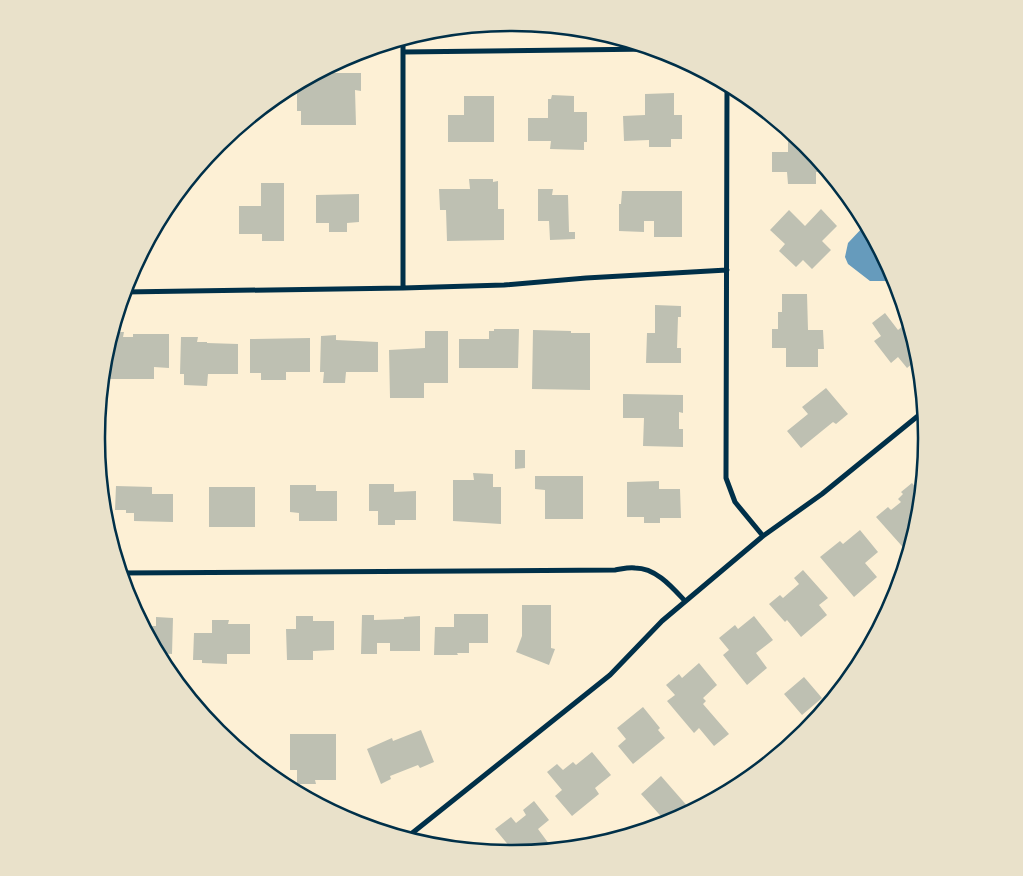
<svg xmlns="http://www.w3.org/2000/svg" width="1023" height="876" viewBox="0 0 1023 876" font-family="Rubik,sans-serif">
  <style>
    .water { fill: #669bbc }
    .building { fill: #bec0b2 }
    .lines { fill: none; stroke-linecap: round; stroke-linejoin: round }
    .minor { stroke: #003049; stroke-width: 5 }
    .rim { fill: none; stroke: #003049; stroke-width: 2.5 }
  </style>
  <rect width="100%" height="100%" fill="#fdf0d5"/>
  <!-- water -->
  <path class="water" d="M864,221l31,58 1,2h-26l-22,-17 -3,-7 3,-14 16,-17z"/>
  <!-- building -->
  <path class="building" d="M318,73h43v18l-6,-1 1,35h-55v-14h-4v-24h3l1,-5z
    M674,93v22h8v24h-11v8h-22v-7l-25,1 -1,-25 22,-1v-21z
    M552,95l22,1v16h13v30h-3v8l-34,-1 1,-8h-23v-23h20v-19h3z
    M464,96h30v46h-46v-27h16z
    M788,140h12l28,32h-12v12h-28l-1,-12h-15v-20h16z
    M469,179h24v3l5,-1v28h6v31l-57,1 -1,-31h-6l-1,-21h31z
    M261,183h23v58h-22v-7h-23v-28h22z
    M538,189h15l-1,6h16l1,37h6v7l-25,1 -1,-19h-11z
    M622,191h60v46h-28v-16h-10v11l-25,-1v-27h2z
    M359,194v28l-12,1v9h-18v-9h-13v-28z
    M821,209l16,17 -15,15 9,9 -19,19 -9,-9 -7,7 -17,-16 6,-7 -15,-14 19,-20 16,16z
    M782,294h25l1,36h15l1,19h-6v18h-32v-19h-14v-19h6v-17h4z
    M655,305l26,1v11h-3l-1,31h4v15h-35l1,-30h8z
    M885,313l13,17 10,-8 11,36 -12,10 -9,-11 -7,6 -17,-22 7,-5 -9,-13z
    M494,329h25l-1,39h-59v-29h30v-8h5z
    M533,330l38,1v2h19v57l-58,-1z
    M425,331h23v52h-24v15h-34l-1,-48 36,-2z
    M111,332h13l-1,5h10v-3h36v34l-15,-1v12h-45v-40z
    M336,335v5l42,2v30h-32l-1,11h-22l1,-11h-4l1,-36z
    M181,337h17l-1,5h10v1l31,1v30h-30l-1,12 -23,-1v-11h-4z
    M310,338v34h-24v8h-25v-7h-11v-34z
    M826,388l22,26 -12,10 -3,-2 -32,26 -14,-17 21,-17 -6,-7z
    M623,394l60,1v18l-4,-1v17h4v18l-40,-1 1,-28h-21z
    M515,450h10v18l-10,1z
    M473,473l20,1v13h8v37l-48,-3v-41h21z
    M535,476h48v43h-38v-29l-10,-1z
    M659,481v8h21l1,29h-21v5h-16v-6h-17v-35z
    M912,483l9,11 -2,25 -5,12 1,1 -6,22 -33,-37 12,-10 3,3 10,-8 -3,-3 5,-5 -2,-2z
    M369,484h25v8l22,-1v29h-21v5h-17v-14h-9z
    M290,485h26v6h21v30h-38v-8l-9,-1z
    M116,486l36,1v7h21v28l-39,-1v-8h-8v-3h-11z
    M209,487h46v40h-46z
    M860,530l18,22 -13,11 12,14 -23,20 -34,-40 20,-16 3,3z
    M803,570l25,28 -9,7 8,10 -26,22 -14,-17 -2,2 -16,-18 11,-9 3,3 16,-14 -5,-6z
    M522,605h29v43l4,1 -6,16 -33,-13 6,-16z
    M454,614h34v29h-19v10h-12l1,2h-24l1,-28h19z
    M362,615h12v5l30,-1v-2l16,-1v35h-30v-8h-13v11h-16z
    M296,616h17v5h21v29l-21,1v9h-26l-1,-31h10z
    M754,616l19,24 -17,13 11,15 -20,17 -24,-30 6,-5 -10,-12 16,-13 3,4z
    M156,617l17,1 -1,36 -14,-1 -15,-27h13z
    M212,620h17l-1,4h22v30h-23v10l-25,-1v-3h-9l1,-27h18z
    M699,663l18,22 -14,13 3,3 -3,3 26,30 -15,12 -15,-18 -5,5 -27,-32 8,-6 -9,-10 13,-11 3,4z
    M804,677l18,21 -20,17 -18,-21z
    M643,707l17,21 -2,2 7,8 -32,26 -15,-18 8,-7 -9,-11z
    M421,730l13,32 -14,6 -2,-3 -28,11 1,3 -10,5 -14,-35 25,-11 1,3z
    M290,734h46v46h-21l1,4h-19v-14h-7z
    M592,752l19,23 -16,13 4,6 -27,22 -17,-20 7,-6 -15,-18 10,-8 6,6 10,-8 3,3z
    M661,776l28,32 -3,4 1,1 -20,10 -26,-29z
    M534,801l15,19 -11,9 14,19 -2,2 -35,3 -20,-24 16,-12 5,6 10,-8 -3,-5z"/>
  <g class="lines">
    <!-- minor -->
    <path class="minor" d="M403,52l251,-3
      M727,85l-1,393 9,24 28,34
      M403,288v-249
      M124,292l279,-4 101,-3 82,-7 141,-8
      M120,573l495,-3c7,-1 14,-3 20,-2 21,0 37,19 50,33
      M406,838l204,-163 52,-54 101,-85 59,-42 102,-83"/>
  </g>
  <!-- crop -->
  <path d="M0 0H1023V876H0ZM511 31H512A406 406 0 0 1 918 437V439A406 406 0 0 1 512 845H511A406 406 0 0 1 105 439V437A406 406 0 0 1 511 31Z" fill="#e9e1ca" fill-rule="evenodd"/>
  <path class="rim" d="M511 31H512A406 406 0 0 1 918 437V439A406 406 0 0 1 512 845H511A406 406 0 0 1 105 439V437A406 406 0 0 1 511 31Z"/>
</svg>
